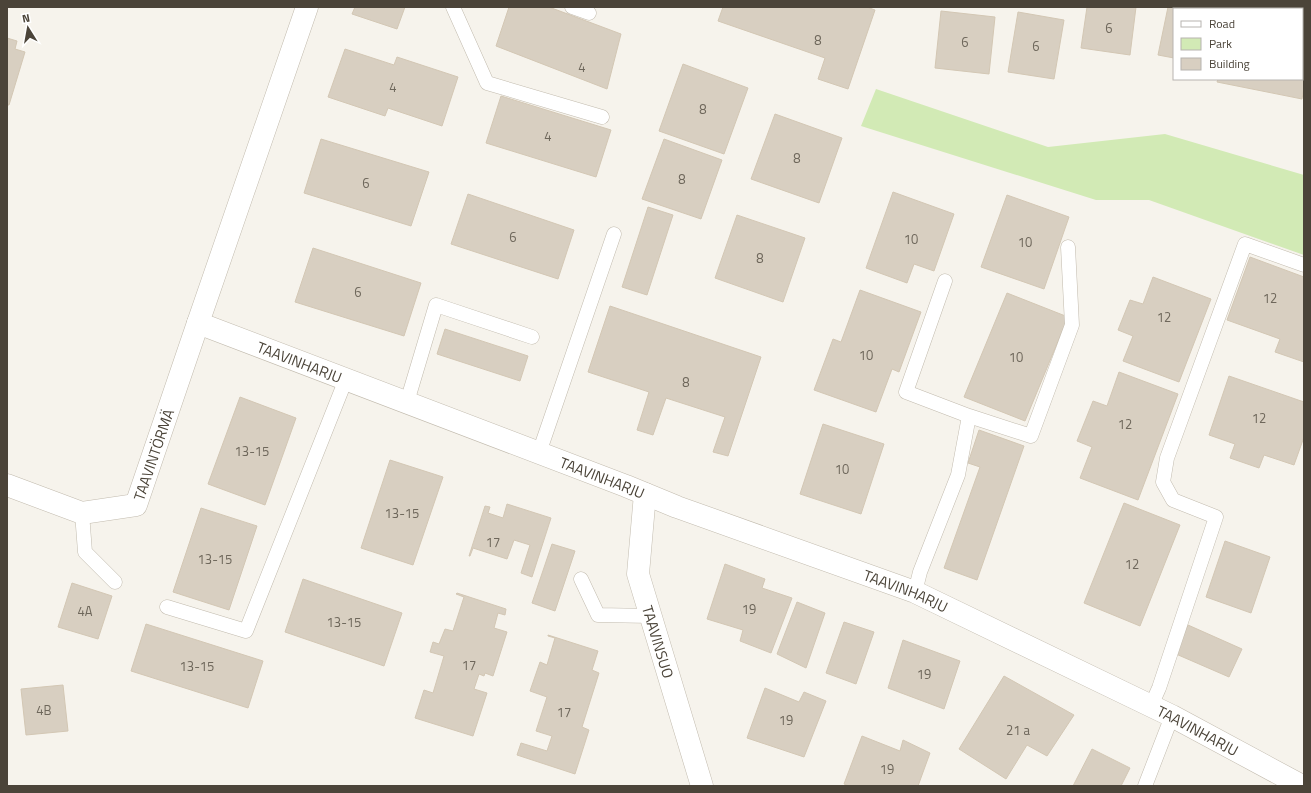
<svg xmlns="http://www.w3.org/2000/svg" width="1311" height="793" viewBox="0 0 1311 793" font-family="'Titillium Web',sans-serif">
  <style>
    .green { fill: #d2eab5 }
    .building { fill: #d8cfc1; stroke: #d3c7b4 }
    .lines { fill: none; stroke-linecap: round; stroke-linejoin: round }
    .service-casing { stroke: #c2bbae; stroke-width: 15 }
    .minor-casing { stroke: #c2bbae; stroke-width: 23 }
    .service { stroke: #fff; stroke-width: 14 }
    .minor { stroke: #fff; stroke-width: 22 }
    .labels { text-anchor: middle; dominant-baseline: central; stroke-width: 4; stroke-linejoin: round; paint-order: stroke }
    .number-label { font-size: 13px; fill: #6e675b }
    .street-label { font-size: 15px; fill: #4b4439; stroke: #fff }
  </style>
  <rect width="100%" height="100%" fill="#f6f3ec"/>
  <!-- green -->
  <path class="green" d="M876,89l172,58 117,-13 139,41v80l-155,-55h-53l-235,-74z"/>
  <!-- building -->
  <path class="building" d="M355,7h50l-8,22 -45,-15z
    M509,7h40l72,27 -14,55 -111,-43z
    M723,7h144l8,3 -27,79 -30,-10 7,-21 -107,-37z
    M1087,7h49l-6,48 -49,-7z
    M1168,7h43l9,2h-46v49l-16,-3z
    M941,11l54,6 -6,57 -54,-6z
    M1018,12l46,8 -10,59 -46,-7z
    M1302,31l2,1v56l-2,11 -85,-17 1,-3h84z
    M7,38l10,3 -2,8 10,3 -16,53h-2z
    M345,49l49,16 3,-8 61,20 -16,49 -54,-18 -3,8 -57,-19z
    M683,64l65,24 -24,66 -65,-23z
    M501,96l110,34 -15,47 -110,-34z
    M775,114l67,24 -23,65 -68,-24z
    M321,139l108,33 -18,54 -107,-33z
    M664,139l58,21 -21,59 -59,-20z
    M893,192l61,22 -20,57 -20,-7 -7,19 -41,-15z
    M468,194l106,36 -16,49 -107,-35z
    M1007,195l62,22 -25,72 -63,-22z
    M648,207l25,8 -26,80 -25,-8z
    M737,215l68,23 -22,64 -68,-24z
    M313,248l108,35 -17,53 -109,-34z
    M1250,257l54,20v85l-29,-10 5,-13 -53,-19z
    M1153,277l58,22 -32,83 -56,-21 10,-25 -15,-6 12,-30 13,4z
    M860,290l61,22 -22,60 -7,-3 -16,43 -62,-22 19,-51 8,3z
    M1007,293l61,24 -43,104 -61,-24z
    M610,306l151,51 -33,99 -15,-4 12,-35 -59,-19 -13,37 -16,-5 12,-38 -61,-20z
    M445,329l83,27 -8,25 -83,-27z
    M1119,372l59,22 -40,106 -58,-22 12,-31 -15,-6 16,-40 14,5z
    M1229,376l75,26v35l-10,28 -30,-10 -5,13 -29,-10 5,-14 -26,-9z
    M240,397l56,21 -31,87 -57,-21z
    M823,424l61,20 -23,70 -61,-20z
    M979,430l45,16 -47,134 -33,-12 36,-101 -12,-4z
    M390,460l53,17 -30,88 -52,-17z
    M1124,503l56,22 -40,101 -56,-23z
    M507,504l44,14 -19,59 -11,-4 9,-28 -16,-5 -7,19 -34,-11 -3,8h-1l16,-50 5,1 -2,6 15,5z
    M201,508l56,18 -28,84 -56,-18z
    M1225,541l45,16 -19,56 -45,-16z
    M552,544l23,7 -20,60 -23,-8z
    M725,564l40,15 -3,9 30,10 -21,55 -31,-12 3,-11 -36,-11z
    M303,579l99,34 -18,53 -99,-34z
    M72,583l40,13 -14,43 -40,-12z
    M457,593l49,16 -1,6 -7,-2 -4,15 13,4 -14,44 -8,-3 -1,3 -5,-2 -5,15 13,4 -14,43 -58,-18 9,-28 9,3 11,-37 -14,-4 3,-10 6,2 6,-15 8,2 11,-34 -8,-3z
    M797,602l28,11 -19,55 -29,-14z
    M844,622l30,10 -18,52 -30,-11z
    M146,624l117,37 -15,47 -117,-37z
    M1188,625l54,24 -13,28 -53,-23z
    M548,635l50,16 -6,19 7,3 -17,54 7,3 -14,44 -58,-19 4,-12 26,8 5,-15 -16,-5 11,-34 -17,-6 10,-29 7,3 8,-27 -7,-2z
    M903,640l57,21 -16,48 -56,-21z
    M1004,676l70,39 -27,41 -20,-11 -21,34 -47,-30z
    M63,685l5,46 -42,4 -5,-46z
    M765,688l34,14 5,-10 22,9 -22,56 -57,-19z
    M862,736l38,15 3,-11 27,13 -12,33h-69l-5,-2z
    M1092,749l38,19 -9,18h-48z"/>
  <g class="lines">
    <!-- service casing -->
    <g class="service-casing">
      <path id="service" d="M453,7l34,76 115,34
        M572,7l17,6
        M1251,7l9,2
        M1302,18l2,1
        M407,402l29,-97 96,32
        M969,416l62,20 41,-111 -4,-78
        M539,453l75,-219
        M82,513l3,39 30,30
        M581,579l17,36 53,1
        M915,592l5,-20 38,-97 11,-59 -63,-24 39,-111
        M167,607l79,24 100,-252
        M1151,706l8,-18 57,-171 -43,-17 -10,-18 4,-24 78,-214 59,21
        M1145,786l27,-70"/>
    </g>
    <!-- minor casing -->
    <g class="minor-casing">
      <g id="minor">
        <path id="s1" d="M307,7l-109,316 428,163 51,21 238,85 257,124 130,70"/>
        <path id="s2" d="M7,485l75,28 54,-8 62,-182"/>
        <path id="s3" d="M645,494l-7,80 64,212"/>
      </g>
    </g>
    <!-- service -->
    <use href="#service" class="service"/>
    <!-- minor -->
    <use href="#minor" class="minor"/>
  </g>
  <g class="labels">
    <!-- number labels -->
    <g class="number-label">
      <text x="1109" y="28">6</text>
      <text x="818" y="40">8</text>
      <text x="965" y="42">6</text>
      <text x="1036" y="46">6</text>
      <text x="582" y="67">4</text>
      <text x="393" y="87">4</text>
      <text x="703" y="109">8</text>
      <text x="548" y="136">4</text>
      <text x="797" y="158">8</text>
      <text x="682" y="179">8</text>
      <text x="366" y="183">6</text>
      <text x="513" y="237">6</text>
      <text x="911" y="239">10</text>
      <text x="1025" y="242">10</text>
      <text x="760" y="258">8</text>
      <text x="358" y="292">6</text>
      <text x="1270" y="298">12</text>
      <text x="1164" y="317">12</text>
      <text x="866" y="355">10</text>
      <text x="1016" y="357">10</text>
      <text x="686" y="382">8</text>
      <text x="1259" y="418">12</text>
      <text x="1125" y="424">12</text>
      <text x="252" y="451">13-15</text>
      <text x="842" y="469">10</text>
      <text x="402" y="513">13-15</text>
      <text x="493" y="542">17</text>
      <text x="215" y="559">13-15</text>
      <text x="1132" y="564">12</text>
      <text x="749" y="609">19</text>
      <text x="85" y="611">4A</text>
      <text x="344" y="622">13-15</text>
      <text x="469" y="665">17</text>
      <text x="197" y="666">13-15</text>
      <text x="924" y="674">19</text>
      <text x="44" y="710">4B</text>
      <text x="564" y="712">17</text>
      <text x="786" y="720">19</text>
      <text x="1018" y="730">21 a</text>
      <text x="887" y="769">19</text>
    </g>
    <!-- street labels -->
    <g class="street-label">
      <text stroke="none"><textPath href="#s1" startOffset="443">TAAVINHARJU</textPath></text>
      <text stroke="none"><textPath href="#s2" startOffset="188">TAAVINTÖRMÄ</textPath></text>
      <text stroke="none"><textPath href="#s1" startOffset="767">TAAVINHARJU</textPath></text>
      <text stroke="none"><textPath href="#s1" startOffset="1091">TAAVINHARJU</textPath></text>
      <text stroke="none"><textPath href="#s3" startOffset="151">TAAVINSUO</textPath></text>
      <text stroke="none"><textPath href="#s1" startOffset="1415">TAAVINHARJU</textPath></text>
    </g>
  </g>
  <!-- border -->
  <rect width="1311" height="793" fill="none" stroke="#4b4439" stroke-width="16"/>
  <!-- legend -->
  <rect x="1173" y="8" width="130" height="72" fill="#ffffff" stroke="#b7b4b0"/>
  <rect x="1181" y="21" width="20" height="6" fill="#ffffff" stroke="#b7b4b0"/>
  <text x="1209" y="28" font-size="12" fill="#4b4439">Road</text>
  <rect x="1181" y="38" width="20" height="12" fill="#d2eab5" stroke="#b7b4b0"/>
  <text x="1209" y="48" font-size="12" fill="#4b4439">Park</text>
  <rect x="1181" y="58" width="20" height="12" fill="#d8cfc1" stroke="#b7b4b0"/>
  <text x="1209" y="68" font-size="12" fill="#4b4439">Building</text>
  <!-- north arrow -->
  <g transform="translate(28 28) rotate(349)" stroke="#ffffff" stroke-width="3" paint-order="stroke">
  <path d="M0-3L7 15L0 10L-7 15Z" fill="#4b4439"/>
  <text y="-6" font-size="11" font-weight="bold" text-anchor="middle" fill="#4b4439">N</text>
  </g>
</svg>
